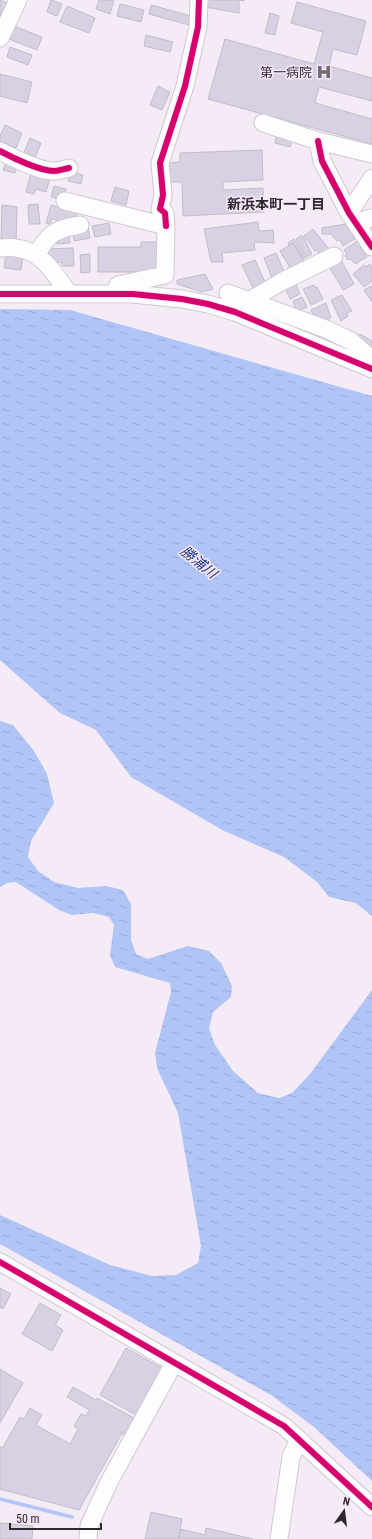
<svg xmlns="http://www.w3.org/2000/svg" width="372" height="1539" viewBox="0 0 372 1539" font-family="'Roboto Condensed','Noto Sans JP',sans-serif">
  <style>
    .water { fill: url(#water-ripples) }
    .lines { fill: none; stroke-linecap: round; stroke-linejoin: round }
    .stream { stroke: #b0c4f5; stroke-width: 3.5 }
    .building { fill: #d7d1e3; stroke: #c1bdc6 }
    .minor-casing { stroke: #d0c8d1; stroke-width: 19 }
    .minor { stroke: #fdfcfe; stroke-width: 17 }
    .cycleway-casing { stroke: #f8e7fb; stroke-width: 8 }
    .cycleway { stroke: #d6006c; stroke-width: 6 }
    .labels { text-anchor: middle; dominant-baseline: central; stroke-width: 3; stroke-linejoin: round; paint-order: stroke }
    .poi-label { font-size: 13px; fill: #2e282f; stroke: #f8e7fb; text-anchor: end }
    .neighbourhood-label { font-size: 14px; font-weight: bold; fill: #2e282f; stroke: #f8e7fb }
    .water-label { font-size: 14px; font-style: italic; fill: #16377f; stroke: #f8e7fb }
  </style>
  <defs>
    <pattern id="water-ripples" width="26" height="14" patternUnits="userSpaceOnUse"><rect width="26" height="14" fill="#b0c4f5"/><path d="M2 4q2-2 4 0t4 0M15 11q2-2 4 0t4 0" fill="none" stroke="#98a8d2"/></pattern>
  </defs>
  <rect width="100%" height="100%" fill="#f4ebf6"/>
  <!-- water -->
  <path class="water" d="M0,309l70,1 302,86v520l-16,-13 -27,-6 -12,-15 -33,-25 -60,-26 -93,-54 -35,-47 -36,-17 -60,-53z
    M0,721l13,4 21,26 13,23 7,29 -23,38 -3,16 10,14 16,11 24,6 28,-2 17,4 8,14v36l5,14 12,5 40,-13 21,5 12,12 11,23 -1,11 -18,15 -4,16 6,17 18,26 25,22 21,5 13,-5 18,-19 62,-84v491l-58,-54 -43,-32 -271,-151v-29l110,50 42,11 24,-1 22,-12 3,-17 -23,-133 -21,-45 -2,-15 16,-61 -1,-9 -55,-16 -5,-12 4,-30 -5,-8 -16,-4 -21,2 -13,-5 -43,-28 -9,1 -7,4z"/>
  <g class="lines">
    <!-- stream -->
    <path class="stream" d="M0,1499l72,18"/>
  </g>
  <!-- building -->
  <path class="building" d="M0,0l7,3 -7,13z
    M51,0l11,4 -5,12 -10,-4z
    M99,0h15l-4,14 -14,-5z
    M205,0h39v1l-5,-1v13l-34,-6z
    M297,2l69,19 -9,34 -24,-6 -4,17 43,12v23l-53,-14 -4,16 57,16v25l-164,-45 17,-60 89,25 9,-32 -32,-9z
    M120,4l24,6 -3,12 -24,-6z
    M151,5l40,11 -2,9 -40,-11z
    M67,6l28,12 -6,15 -29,-11z
    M270,13l9,3 -4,19 -10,-2z
    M14,26l28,11 -5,13 -28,-11z
    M146,35l27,7 -3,10 -26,-6z
    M10,47l22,8 -4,10 -21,-8z
    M0,74l32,8 -5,21 -27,-7z
    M158,86l12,6 -8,18 -12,-5z
    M5,125l17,8 -6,15 -16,-7v-5z
    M277,134l16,5 -3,8 -15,-4z
    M30,138l11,5 -7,17 -11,-5z
    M262,150l1,30 -40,2v8l40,-2 1,24 -81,4 -1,-34h-13l-1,-19 12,-1v-9z
    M7,160l11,4 -3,9 -12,-3z
    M70,172l13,3 -2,9 -13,-3z
    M31,173l19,5 -4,14 -10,-3 -2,5 -8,-2z
    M54,186l12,3 -3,11 -12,-3z
    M115,187l14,4 -3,14 -15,-4z
    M38,204l2,20h-11l-1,-19z
    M2,205l15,2 -1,35 -15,-1z
    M51,205l26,7 -3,12 -22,-5 -2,5 -4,-1z
    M258,222l1,9 14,-1 1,13 -20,-1 1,8 -33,3 1,9h-12l-7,-33z
    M109,223l2,11 -16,3 -3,-11z
    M346,224l10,14 -13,8 -3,-6 -3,1 -6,-7h-9v-6z
    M88,227l2,11 -16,3 -2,-11z
    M313,229l16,20 -8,7 -4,-6 -2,1 -11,-15z
    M69,233l1,10 -13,1 -1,-9z
    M302,235l10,19 -6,3 -10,-18z
    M294,239l11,19 -2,1 -10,-16 -4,2 -1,-2z
    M359,240l3,5 -2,2 7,10 -12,7 -4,-5 -3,1 -3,-4 2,-2 -3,-4z
    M141,242h16v30h-59v-25h43z
    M293,243l13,22 -6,4 -2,-5 -8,4 -10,-17z
    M73,248l1,18h-12v-4l-11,1v-8h-6v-6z
    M276,253l9,21 -12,6 -9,-22z
    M6,254l17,2 -2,14 -17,-2z
    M90,254v18l-9,1 -1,-18z
    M340,258l14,26 -11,6 -15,-25z
    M255,260l10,22 -12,6 -11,-23z
    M370,264l2,3v14l-8,6 -11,-13 11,-9 2,2z
    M205,274l8,15 -11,3 -25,-8v-4z
    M295,283l5,11 -10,5 -5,-11z
    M314,285l1,3 2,-1 6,12 -12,6 -8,-16z
    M371,286l1,3v13l-8,-12z
    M342,295l10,16 -5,2 1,3 -7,5 -10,-21z
    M302,297l5,10 -10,4 -4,-10z
    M326,303l5,15 -8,4 -2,-4 -6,1 -4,-9z
    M360,334l12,7v6l-15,-9z
    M0,1288l11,6 -8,15 -3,-2z
    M40,1303l21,12 -6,10 8,5 -11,21 -30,-17z
    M126,1348l36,20 -26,47 -36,-20z
    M0,1369l23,14 -23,40z
    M73,1387l23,13 1,-2 37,20 -9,17 -3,-2 -43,77 -79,-21v-42h3l17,-30 4,2 6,-11 12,7 -6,10 34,19 8,-15 -4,-3 7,-12 5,2 3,-6 -22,-13z
    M151,1512l31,7 -4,20h-33z
    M0,1523l33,3 -1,13h-32z
    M206,1528l47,11h-74l2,-10 24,6z"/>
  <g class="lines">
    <!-- minor casing -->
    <g class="minor-casing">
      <path id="minor" d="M0,38l18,-38
        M263,123l55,18 54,13
        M318,141l4,20 27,52 23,34
        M0,151c13,7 40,20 54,20 5,0 10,-2 15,-3
        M65,201l101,25 -1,49 -47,10 -4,9
        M349,213l23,-35
        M355,222l17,-4
        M166,226l-1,-13 -5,-4 3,-14 -3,-32 25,-77 13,-59 1,-27
        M0,248c5,0 11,-1 16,0 25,2 40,27 53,46
        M36,255c13,-22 19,-26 44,-30
        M228,293l98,36 25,12 18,16
        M0,294h133l49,5 26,5 27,8 137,57
        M250,300l33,-19 51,-25
        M0,1262l284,164 88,81
        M88,1539l1,-13 20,-44 65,-119
        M279,1539l12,-82 8,-18"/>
    </g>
    <!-- minor -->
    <use href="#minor" class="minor"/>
    <!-- cycleway casing -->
    <g class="cycleway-casing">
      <path id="cycleway" d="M318,141l4,20 27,52 23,34
        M0,151c13,7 40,20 54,20 5,0 10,-2 15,-3
        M166,226l-1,-13 -5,-4 3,-14 -3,-32 25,-77 13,-59 1,-27
        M0,294h133l49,5 26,5 27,8 137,57
        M0,1262l284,164 88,81"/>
    </g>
    <!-- cycleway -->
    <use href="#cycleway" class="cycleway"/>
  </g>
  <!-- icons -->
  <defs>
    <g id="hospital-bare" transform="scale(1.2)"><path d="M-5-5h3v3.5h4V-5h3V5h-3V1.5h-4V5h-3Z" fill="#736c75" stroke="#f8e7fb" stroke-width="2.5" paint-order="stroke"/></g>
  </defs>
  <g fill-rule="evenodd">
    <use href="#hospital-bare" x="324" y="72"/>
  </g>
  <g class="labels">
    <!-- poi labels -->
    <g class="poi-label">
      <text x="312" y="72">第一病院</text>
    </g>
    <!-- neighbourhood labels -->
    <g class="neighbourhood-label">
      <text x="276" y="204">新浜本町一丁目</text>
    </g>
    <!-- water labels -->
    <g class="water-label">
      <text transform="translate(199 562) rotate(39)">勝浦川</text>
    </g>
  </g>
  <!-- north arrow -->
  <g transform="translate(344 1511) rotate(14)" stroke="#f8e7fb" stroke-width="3" paint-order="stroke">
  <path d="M0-3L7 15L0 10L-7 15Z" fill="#2e282f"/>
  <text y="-6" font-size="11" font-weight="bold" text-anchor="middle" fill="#2e282f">N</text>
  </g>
  <!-- scale -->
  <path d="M10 1523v6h91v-6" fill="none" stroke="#2e282f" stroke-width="2"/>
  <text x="16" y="1523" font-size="12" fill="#2e282f" stroke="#f8e7fb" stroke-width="3" paint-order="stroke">50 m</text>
</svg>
